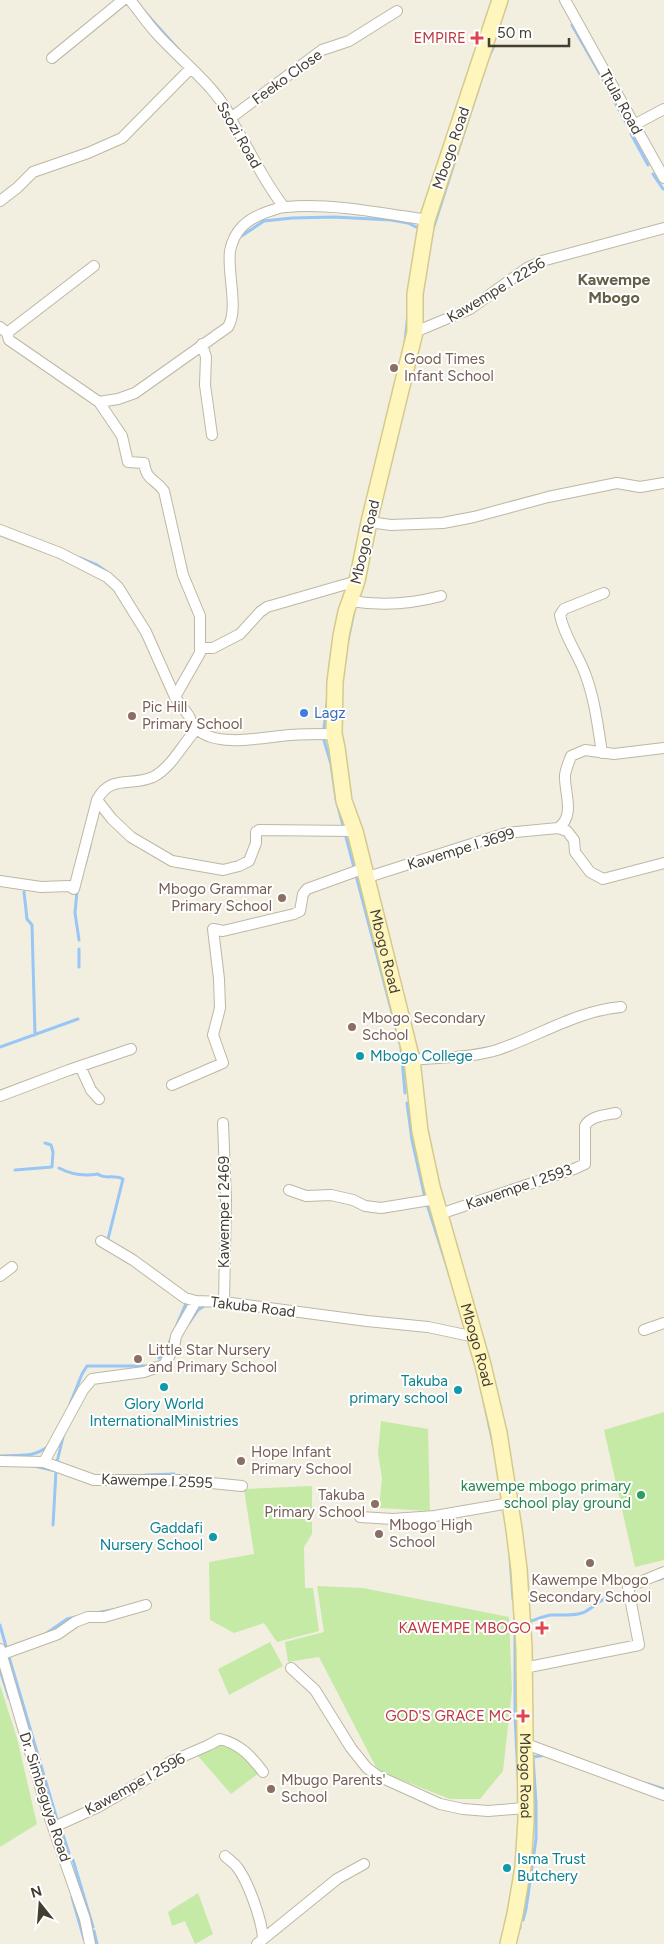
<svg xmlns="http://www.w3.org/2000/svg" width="664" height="1944" viewBox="0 0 664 1944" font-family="Figtree,sans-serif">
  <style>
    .green { fill: #c5eaa6 }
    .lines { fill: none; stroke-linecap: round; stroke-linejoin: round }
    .stream { stroke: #98c6f5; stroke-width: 3 }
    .street-casing { stroke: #beb7a4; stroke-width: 12 }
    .secondary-casing { stroke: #d5ca8d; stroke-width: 18 }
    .street { stroke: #fff; stroke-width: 10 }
    .secondary { stroke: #fff6be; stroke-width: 15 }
    .health-dot { fill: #e0444e; stroke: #fff; stroke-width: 2 }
    .education-dot { fill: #8d6e63; stroke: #fff; stroke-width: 2 }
    .shop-dot { fill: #3f7fe0; stroke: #fff; stroke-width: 2 }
    .culture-dot { fill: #0f9aa8; stroke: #fff; stroke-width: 2 }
    .leisure-dot { fill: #2e9e5b; stroke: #fff; stroke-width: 2 }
    .labels { text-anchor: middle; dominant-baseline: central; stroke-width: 4; stroke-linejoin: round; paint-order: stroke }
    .health-label { font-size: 15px; fill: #be3a42; stroke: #fff; text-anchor: end }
    .street-label { font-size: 15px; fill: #443e32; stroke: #fff }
    .education-label { font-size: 15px; fill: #785e54; stroke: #fff; text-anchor: start }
    .shop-label { font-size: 15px; fill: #366cbe; stroke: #fff; text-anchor: start }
    .culture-label { font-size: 15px; fill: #0d838f; stroke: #fff; text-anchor: start }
    .leisure-label { font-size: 15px; fill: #27864d; stroke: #fff; text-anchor: end }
    .neighbourhood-label { font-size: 16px; font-weight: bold; fill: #675e48; stroke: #fff }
  </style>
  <rect width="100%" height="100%" fill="#f2efe1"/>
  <!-- green -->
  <path class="green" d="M664,1412v148l-29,7 -31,-137z
    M381,1421l47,8 2,82 -51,-3 3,-30 -4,-25z
    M312,1486v48l-8,13 1,41h8l6,43 -42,11 -13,-19 -30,10 -24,-13 -1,-58 45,-8 -10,-65z
    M317,1586l46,2 146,29 3,73 -9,81 -23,28h-30l-72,-28 -59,-114 -31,5 -3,-20 39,-10z
    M270,1642l13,24 -54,29 -11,-26z
    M0,1685l17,53 20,86 -37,23z
    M220,1740l26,14 13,19 -28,21 -33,-38v-3z
    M198,1893l15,41 -18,10 -10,-23 -13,5 -4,-14z"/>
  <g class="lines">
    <!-- stream -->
    <path class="stream" d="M143,10l36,40
      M572,25l32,56
      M489,56l5,-10
      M607,88l21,38
      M631,134l17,31
      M653,174l10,15
      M433,229l47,-146
      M240,237l24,-16 28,-3 42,-1 57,3 17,3 12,6
      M405,343l3,-31
      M394,450l3,-13
      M80,558l17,7 10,7
      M348,640l7,-33
      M327,703l-4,34 8,27 5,35 10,38 55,210 4,46
      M85,864l5,-18
      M77,891l-2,22 4,27
      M24,892l3,27 5,6 3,110
      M79,949v18
      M0,1047l78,-28
      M407,1103l5,37 13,58
      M59,1168c11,6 26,8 39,6 6,6 15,0 25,5l-16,64
      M15,1170l37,-3 1,-15 -2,-7 -6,-2
      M427,1204l23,72
      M189,1323l9,-13 8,-5
      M159,1358l8,-10 20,-47
      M481,1388l13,60
      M70,1404l12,-30 5,-8h62l5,-3
      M0,1456c22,-2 30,3 49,-10
      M60,1463l-3,-1 6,-25
      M34,1466l22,5 -3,54
      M145,1475l29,-1
      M510,1558l3,41
      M657,1580l7,-2
      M96,1613l16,-3
      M515,1616v100l3,61
      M528,1622c7,-2 15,-6 23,-7 9,0 21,1 31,-2 12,-4 21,-20 35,-14l9,-6
      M0,1625l7,25
      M44,1635l23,-16 9,-2
      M9,1657l49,166
      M0,1670l9,28
      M648,1784l16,5
      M61,1829l8,24
      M73,1860l20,67
      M72,1897l12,42
      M523,1920l3,-11 10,-70v-36l-3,-46 14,-2
      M520,1928v-2
      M94,1931l3,13"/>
    <!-- street casing -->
    <g class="street-casing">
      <path id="street" d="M130,0c9,11 17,23 27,34 23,26 66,58 77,91 17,27 30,57 50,82
        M565,0l99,178
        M52,58l71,-58
        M232,117l90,-67 27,-9 48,-30
        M634,125l30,-16
        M0,201l17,-13 16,-16 55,-19 34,-15 69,-70
        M0,327l7,6 2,7 90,62 19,-3 17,-6 93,-66c11,-18 -1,-54 2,-76 4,-21 17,-32 37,-39 6,-2 13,-5 19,-5 46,-4 95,6 141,13
        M415,332l55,-23 57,-41 15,-7 122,-33
        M7,333l87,-67
        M202,344l4,13 -1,28 7,50
        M99,402l23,34 6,26 16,1c3,19 11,15 20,28l19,84 17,41v37l-25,44
        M369,522l22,3 52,-2 31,-6 74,-20 69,-14 23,4 24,-4
        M0,530l60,23 47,24 11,10 28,45 29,65 14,19 6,15 3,-1c21,18 66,7 92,5 15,-1 29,-1 44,-1
        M351,601c30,5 60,3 90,-5
        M200,648h13l27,-14 20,-22 7,-5 90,-26
        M602,753c-4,-26 -7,-52 -16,-77 -7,-21 -22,-39 -26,-61l4,-6 40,-16
        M97,800l15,19 19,18 41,24 51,9 16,-4 10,-5 7,-18v-11l3,-2 96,1
        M558,828c18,-12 6,-36 7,-53 1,-7 4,-13 6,-19l14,-6 29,4 50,-6
        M365,878l141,-45 52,-5 9,3 7,9 1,12 15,20 13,7 61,-16
        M0,881l41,6 28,-1 5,3 23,-89c13,-26 34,-13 56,-23 18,-9 29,-32 42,-46
        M412,1060c28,-3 58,-2 85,-10 42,-14 79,-39 124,-43
        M80,1066l11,24 8,9
        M172,1085l51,-22 -10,-28 7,-27 -1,-29 -6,-50 10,2 71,-17 6,-3 3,-17 4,-5 58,-21
        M0,1096l69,-26 62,-21
        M223,1123l3,77 -2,102
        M289,1190l17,6 25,-1 22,5 12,6 16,2 55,-9
        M440,1214l134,-45 11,-5v-38c5,-10 21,-11 31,-13
        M101,1241l32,19 52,38 11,3 28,1 143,19 61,6 47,10
        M0,1276l12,-9
        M644,1330l20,-7
        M0,1461l44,1 39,-72 9,-11 52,-7 20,-7 10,-17 2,-12 20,-35
        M44,1462l50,18h86l62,6
        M360,1517l33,2 42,-3 75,-13
        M0,1649l47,161 38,109 5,25
        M0,1655l58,-21 17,-12 13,-5h16l42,-12
        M291,1668l24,22 36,58 16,20 11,8 62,28 23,5 25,2 37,-3
        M524,1668l115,-23 -11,-58 36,-15
        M526,1744l138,51
        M54,1827l44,-20 50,-29 22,-16 39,-17 11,-6c20,5 31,17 43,33
        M225,1856c3,3 9,7 12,11 11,14 25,53 26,72
        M257,1944l80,-65 27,-15"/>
    </g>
    <!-- secondary casing -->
    <g class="secondary-casing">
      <g id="secondary">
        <path id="s1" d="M500,0l-73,220 -12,74v38l-46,190 -12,59 -11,31 -5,24 -6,46 -1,52 3,14 7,53 11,30 57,229 8,71 12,56 51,178 16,68 15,96 5,40 5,78 2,173 -3,47 -8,47 -7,30"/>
      </g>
    </g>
    <!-- street -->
    <use href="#street" class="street"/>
    <!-- secondary -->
    <use href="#secondary" class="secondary"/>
  </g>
  <!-- markers -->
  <g class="health-dot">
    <path d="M474.5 30.5h5v5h5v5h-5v5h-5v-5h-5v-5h5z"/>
    <path d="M539.5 1620.5h5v5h5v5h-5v5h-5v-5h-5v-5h5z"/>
    <path d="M520.5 1708.5h5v5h5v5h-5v5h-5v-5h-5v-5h5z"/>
  </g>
  <g class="education-dot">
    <circle cx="394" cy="368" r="5"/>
    <circle cx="132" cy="716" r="5"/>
    <circle cx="282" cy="898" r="5"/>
    <circle cx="352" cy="1027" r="5"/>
    <circle cx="138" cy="1359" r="5"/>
    <circle cx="241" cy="1461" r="5"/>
    <circle cx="375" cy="1504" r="5"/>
    <circle cx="379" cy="1534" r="5"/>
    <circle cx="590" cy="1563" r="5"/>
    <circle cx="271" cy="1789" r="5"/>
  </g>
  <circle class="shop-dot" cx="304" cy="713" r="5"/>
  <g class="culture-dot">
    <circle cx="360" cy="1056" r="5"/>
    <circle cx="164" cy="1387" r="5"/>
    <circle cx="458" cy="1390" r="5"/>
    <circle cx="213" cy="1537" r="5"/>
    <circle cx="507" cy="1868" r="5"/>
  </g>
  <circle class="leisure-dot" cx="641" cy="1495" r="5"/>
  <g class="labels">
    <!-- health labels -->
    <g class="health-label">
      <text x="466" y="38">EMPIRE</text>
      <text x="531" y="1628">KAWEMPE MBOGO</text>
      <text x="512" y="1716">GOD'S GRACE MC</text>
    </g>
    <!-- street labels -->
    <g class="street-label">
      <text transform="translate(287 77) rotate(-36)">Feeko Close</text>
      <text transform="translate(621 102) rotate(61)">Ttula Road</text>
      <text transform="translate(239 135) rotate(60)">Ssozi Road</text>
      <text transform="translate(451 148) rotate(-71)">Mbogo Road</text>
      <text transform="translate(496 290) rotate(-31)">Kawempe I 2256</text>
      <text transform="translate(365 542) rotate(-77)">Mbogo Road</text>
      <text transform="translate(461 849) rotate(-17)">Kawempe I 3699</text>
      <text stroke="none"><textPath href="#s1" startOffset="980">Mbogo Road</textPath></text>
      <text transform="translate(519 1187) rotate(-19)">Kawempe I 2593</text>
      <text transform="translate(224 1212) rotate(-90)">Kawempe I 2469</text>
      <text transform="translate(253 1307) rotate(7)">Takuba Road</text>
      <text stroke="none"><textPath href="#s1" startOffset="1385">Mbogo Road</textPath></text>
      <text transform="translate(157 1481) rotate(2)">Kawempe I 2595</text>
      <text stroke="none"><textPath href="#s1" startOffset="1820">Mbogo Road</textPath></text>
      <text transform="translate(135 1784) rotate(-29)">Kawempe I 2596</text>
      <text transform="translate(45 1797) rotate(72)">Dr. Simbeguya Road</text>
    </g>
    <!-- education labels -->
    <g class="education-label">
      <text x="404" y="359">Good Times<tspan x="404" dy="17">Infant School</tspan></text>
      <text x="142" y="707">Pic Hill<tspan x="142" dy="17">Primary School</tspan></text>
      <text x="272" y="889" text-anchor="end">Mbogo Grammar<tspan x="272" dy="17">Primary School</tspan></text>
      <text x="362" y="1018">Mbogo Secondary<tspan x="362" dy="17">School</tspan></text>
      <text x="148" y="1350">Little Star Nursery<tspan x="148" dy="17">and Primary School</tspan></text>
      <text x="251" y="1452">Hope Infant<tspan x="251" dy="17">Primary School</tspan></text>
      <text x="365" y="1495" text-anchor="end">Takuba<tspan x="365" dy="17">Primary School</tspan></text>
      <text x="389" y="1525">Mbogo High<tspan x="389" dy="17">School</tspan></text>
      <text x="590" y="1580" text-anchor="middle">Kawempe Mbogo<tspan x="590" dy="17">Secondary School</tspan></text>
      <text x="281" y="1780">Mbugo Parents'<tspan x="281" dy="17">School</tspan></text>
    </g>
    <!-- shop labels -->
    <g class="shop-label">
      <text x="314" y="713">Lagz</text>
    </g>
    <!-- culture labels -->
    <g class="culture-label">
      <text x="370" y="1056">Mbogo College</text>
      <text x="448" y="1381" text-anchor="end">Takuba<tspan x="448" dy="17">primary school</tspan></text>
      <text x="164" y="1404" text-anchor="middle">Glory World<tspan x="164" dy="17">InternationalMinistries</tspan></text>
      <text x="203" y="1528" text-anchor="end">Gaddafi<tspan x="203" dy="17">Nursery School</tspan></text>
      <text x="517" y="1859">Isma Trust<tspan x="517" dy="17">Butchery</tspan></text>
    </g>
    <!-- leisure labels -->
    <g class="leisure-label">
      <text x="631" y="1486">kawempe mbogo primary<tspan x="631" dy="17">school play ground</tspan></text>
    </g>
    <!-- neighbourhood labels -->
    <g class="neighbourhood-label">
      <text x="614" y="279">Kawempe<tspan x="614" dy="18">Mbogo</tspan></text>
    </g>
  </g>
  <!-- north arrow -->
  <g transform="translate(40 1904) rotate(343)" stroke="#ffffff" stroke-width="4" paint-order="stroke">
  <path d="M0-4L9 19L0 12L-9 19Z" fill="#443e32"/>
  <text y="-8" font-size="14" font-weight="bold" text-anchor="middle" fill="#443e32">N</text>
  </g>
  <!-- scale -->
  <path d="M489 38v8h80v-8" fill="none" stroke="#443e32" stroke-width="2.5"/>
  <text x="497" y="38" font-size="15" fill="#443e32" stroke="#ffffff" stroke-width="4" paint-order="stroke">50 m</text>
</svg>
